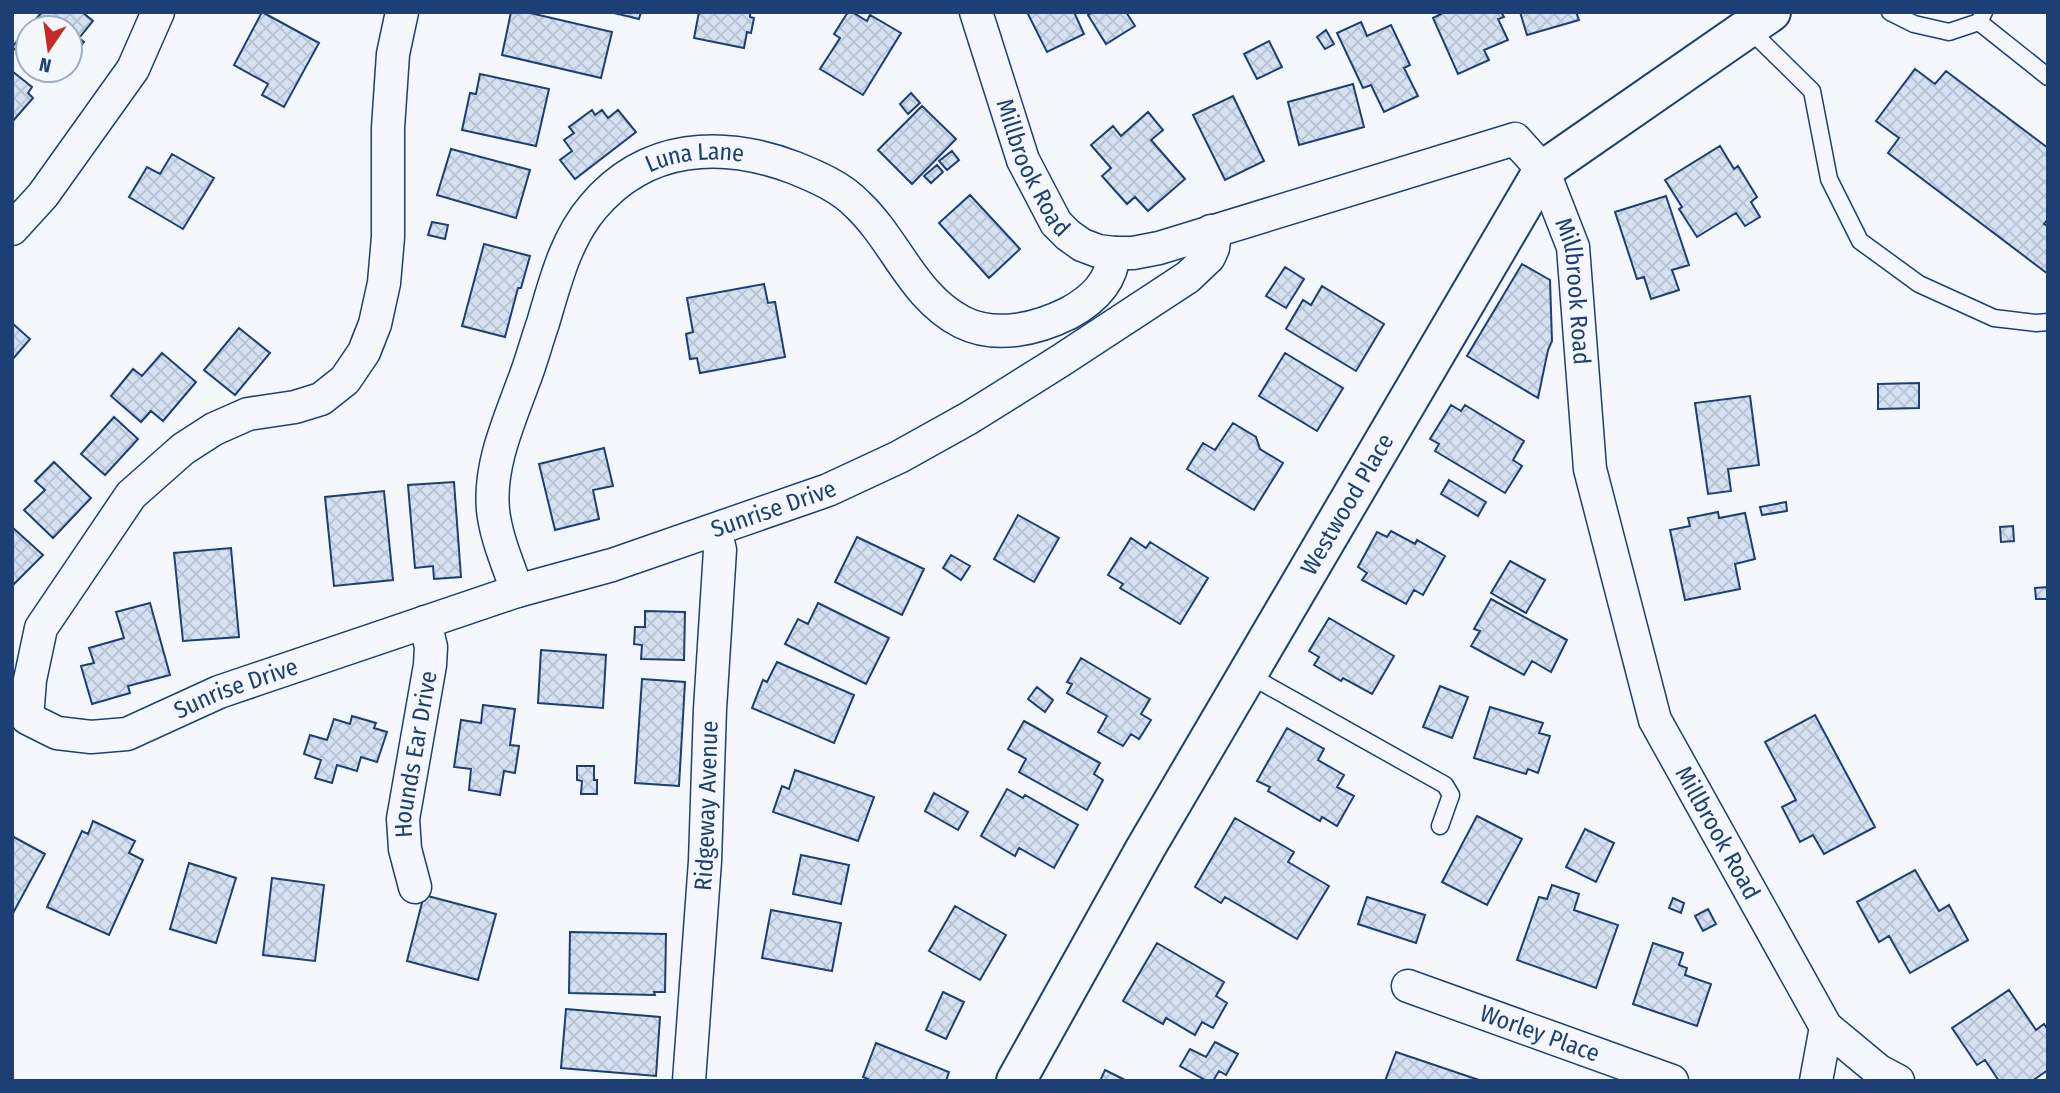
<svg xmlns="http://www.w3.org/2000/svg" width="2060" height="1093" viewBox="0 0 2060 1093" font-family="'Fira Sans Condensed',sans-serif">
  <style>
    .building { fill: url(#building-cross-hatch); stroke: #1d3f73; stroke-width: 2 }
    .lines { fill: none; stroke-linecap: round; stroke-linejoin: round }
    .lane-casing { stroke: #1d3f73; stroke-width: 19 }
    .street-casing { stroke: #1d3f73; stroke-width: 35 }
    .secondary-casing { stroke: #1d3f73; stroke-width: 42 }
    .lane { stroke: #f4f7fb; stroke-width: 16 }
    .street { stroke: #f4f7fb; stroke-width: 32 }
    .secondary { stroke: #f4f7fb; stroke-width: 38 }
    .labels { text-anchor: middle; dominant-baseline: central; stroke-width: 5; stroke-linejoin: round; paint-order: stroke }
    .street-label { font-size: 24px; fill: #1d3f73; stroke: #f4f7fb }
  </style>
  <defs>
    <pattern id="building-cross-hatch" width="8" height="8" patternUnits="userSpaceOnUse" patternTransform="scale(1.75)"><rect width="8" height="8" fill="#d5e0f0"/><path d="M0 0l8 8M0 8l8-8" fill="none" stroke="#b6c1d1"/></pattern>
  </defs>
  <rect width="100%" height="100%" fill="#f4f7fb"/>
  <!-- building -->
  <path class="building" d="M42,12h40l11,9 -14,17 5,4 -14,17v-31h-42z
    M262,12l57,31 -35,64 -22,-12 6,-11 -34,-19z
    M511,12h15l86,20 -11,46 -99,-23z
    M610,12h31l-2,7z
    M699,12h51v5l4,1 -3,15 -4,-1 -3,16 -50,-10z
    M848,12h4l15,9 3,-6 31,18 -38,62 -43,-26 20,-31 -6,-4z
    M1027,12h47l10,22 -37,18z
    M1092,12h34l9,14 -29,18 -18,-29z
    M1440,12h61l3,5 -6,2 10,21 -24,10 5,10 -31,14 -25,-56 8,-4z
    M1520,12h56l3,8 -52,15z
    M1361,22l6,14 24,-11 19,40 -6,3 14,28 -34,16 -13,-27 -8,3 -26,-55z
    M28,28v32l-16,-13z
    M1326,30l8,14 -9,5 -8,-12z
    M1269,41l13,26 -25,12 -13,-25z
    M1915,69l20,15 11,-13 102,77v71l-4,5 4,2v48l-160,-121 11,-15 -23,-17z
    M12,71l20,16 -4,6 5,5 -21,24z
    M480,74l69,15 -13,57 -74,-16 8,-37 6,1z
    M1353,84l11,43 -65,18 -11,-43z
    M911,93l9,10 -12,11 -8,-10z
    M1233,96l31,65 -39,19 -32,-65z
    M922,106l34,33 -44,45 -34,-34z
    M592,110l3,5 7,-5 6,8 10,-8 18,22 -61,47 -15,-19 12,-9 -8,-11 10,-7 -5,-6z
    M1148,112l15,18 -12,10 34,39 -37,32 -13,-14 -8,7 -25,-28 9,-8 -20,-23 22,-19 8,10z
    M1720,146l14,23 4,-3 19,31 -6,5 9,15 -15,9 -9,-13 -39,24 -18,-28 3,-2 -17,-27z
    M451,149l79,21 -14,48 -79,-23z
    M952,151l7,9 -12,10 -8,-9z
    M172,154l42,24 -31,51 -54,-32 18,-30 13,7z
    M937,165l6,7 -12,11 -7,-7z
    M970,195l50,54 -31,29 -50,-55z
    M1666,196l23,69 -17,5 7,20 -28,9 -7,-22 -7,2 -22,-67z
    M432,222l16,3 -3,14 -17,-4z
    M484,244l46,12 -9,32h-3l-13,49 -43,-11z
    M1522,264l28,16 2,61 -4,9 -10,48 -71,-42z
    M1285,267l19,12 -18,29 -20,-12z
    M764,284l4,19 7,-1 10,55 -85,16 -3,-15 -7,1 -4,-25 7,-2 -6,-34z
    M1322,286l62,38 -28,47 -70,-42 17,-29 8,5z
    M12,323l18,16 -18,21z
    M239,328l31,25 -35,42 -31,-25z
    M162,353l34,29 -33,39 -12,-10 -10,11 -30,-26 22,-27 9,7z
    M1285,353l58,35 -26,43 -58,-35z
    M1919,383v25l-41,1v-25z
    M1750,396l9,69 -31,4 3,22 -23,3 -13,-91z
    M1451,405l10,6 4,-6 59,36 -11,19 9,6 -17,27 -70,-42 4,-7 -9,-5z
    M114,417l24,22 -33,36 -24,-21z
    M1233,423l23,14 4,12 23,14 -29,47 -67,-41 16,-26 12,7z
    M604,448l9,38 -20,4 6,29 -44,11 -16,-66z
    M54,462l37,36 -38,40 -29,-28 21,-20 -10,-9z
    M1449,480l37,22 -8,14 -37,-22z
    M454,482l7,95 -27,2 -1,-13 -18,2 -7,-83z
    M384,491l9,89 -59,6 -9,-89z
    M1786,502l1,9 -25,4 -2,-8z
    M1718,512l1,6 26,-5 10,46 -20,5 5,25 -55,11 -15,-70 20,-4 -2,-8z
    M1018,515l41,23 -25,44 -40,-23z
    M2013,526l1,15 -13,1 -1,-15z
    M12,527l31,28 -31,31z
    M1391,531l24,13 2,-4 28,16 -22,39 -9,-5 -8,14 -44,-24 5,-7 -9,-6 19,-35 10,5z
    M857,537l67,32 -22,46 -67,-33z
    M1131,538l15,10 4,-6 58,36 -28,46 -60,-36 3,-4 -15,-9z
    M231,548l8,89 -56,4 -9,-88z
    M951,555l19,11 -9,14 -18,-12z
    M1510,561l35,19 -19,33 -35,-20z
    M2048,587v12h-12l-1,-11z
    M1491,599l76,41 -16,32 -19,-11 -8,14 -53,-29 9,-15 -6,-2z
    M150,603l20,72 -42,11 2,7 -38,11 -11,-38 13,-3 -5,-15 35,-10 -8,-26z
    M818,603l71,35 -23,46 -81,-40 13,-25 10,5z
    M645,611l40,1 -1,48 -43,-1 1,-14 -8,-1 1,-17h10z
    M1329,618l65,38 -22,38 -29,-16 -2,3 -27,-16 5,-8 -10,-6z
    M541,650l65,5 -3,53 -65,-5z
    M1081,658l69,41 -9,15 10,6 -12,19 -8,-5 -8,12 -25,-14 9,-16 -40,-23 5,-9 -5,-2z
    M777,662l77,33 -20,48 -82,-35 11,-28 4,2z
    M642,679l43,3 -6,104 -44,-3z
    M1440,686l28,11 -16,41 -29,-11z
    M1037,687l16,13 -8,12 -17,-13z
    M483,705l32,4 -5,36 9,1 -4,27 -11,-2 -4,24 -31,-5 2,-21 -17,-2 7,-47 20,3z
    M1490,707l53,16 -4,10 11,3 -12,37 -10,-4 -2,5 -52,-16z
    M1815,715l60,112 -51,27 -11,-19 -13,7 -18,-35 14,-7 -31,-58z
    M352,716l24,7 -2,5 13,4 -10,30 -16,-5 -4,14 -20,-6 -5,18 -17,-5 6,-18 -17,-6 6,-19 17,5 7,-21 16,5z
    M1024,721l76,42 -6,11 9,6 -16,30 -68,-38 7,-13 -18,-10z
    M1287,728l37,21 -6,11 26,15 -7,12 17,9 -17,30 -15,-9 -2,4 -52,-30 2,-4 -13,-6z
    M577,766h17v14h3v14h-16l1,-13 -5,-1z
    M795,770l79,27 -16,44 -85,-29 9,-26 7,3z
    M1007,789l16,9 2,-3 53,30 -24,43 -35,-20 -4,8 -34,-20z
    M934,793l34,19 -10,18 -33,-19z
    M1477,816l45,23 -35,66 -45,-23z
    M1235,818l59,34 -6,10 41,24 -32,53 -72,-42 -4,6 -26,-16z
    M93,821l42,20 -6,12 14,7 -34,75 -62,-28 35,-76 6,3z
    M1585,829l29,14 -18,39 -30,-15z
    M12,836l33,18 -33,61z
    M801,855l48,10 -8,39 -48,-10z
    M189,863l47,15 -20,65 -46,-14z
    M1915,870l24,41 10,-6 19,35 -58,33 -21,-37 -10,6 -22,-40z
    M272,878l52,7 -9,76 -52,-6z
    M1552,885l27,9 -5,16 44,15 -22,63 -79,-28 22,-63 8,2z
    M424,895l72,19 -18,66 -71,-19z
    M1367,897l58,18 -9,28 -58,-19z
    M1673,898l11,5 -3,10 -12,-5z
    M955,906l51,29 -26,45 -51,-29z
    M1708,909l8,15 -13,7 -8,-15z
    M771,910l70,13 -9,48 -70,-13z
    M570,932l96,2 -1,58h-11l1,3 -86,-2z
    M1157,943l67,39 -8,14 11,7 -14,25 -11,-6 -7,13 -29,-17 -3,6 -40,-23z
    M1653,943l30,10 -4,12 8,3 -2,7 26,9 -14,42 -64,-22z
    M2009,990l27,40 8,-6 4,6v40l-16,11h-33l-14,-21 -8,5 -25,-37z
    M943,992l21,10 -18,37 -20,-9z
    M566,1009l94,8 -4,59 -95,-8z
    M1215,1042l23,12 -12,21 -7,-4 -6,10h-6l-27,-15 10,-17 16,8z
    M876,1043l73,29 -3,9h-74l-9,-4z
    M1396,1052l83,28 -94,1z
    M1105,1070l22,11h-27z"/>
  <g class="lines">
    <!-- lane casing -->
    <g class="lane-casing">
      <path id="lane" d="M1890,12l24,12 35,8 30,-10 5,-10
        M1979,22l69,55
        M1748,28l64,63 17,88 31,62 59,43 75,34 42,5 12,-1
        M1247,674l198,111 6,10 -11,31"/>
    </g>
    <!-- street casing -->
    <g class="street-casing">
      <g id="street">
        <path id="s1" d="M402,12l-9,42 -5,74v109l-4,46 -9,41 -11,28 -19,28 -24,19 -26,8 -47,7 -34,15 -31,20 -52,46 -90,133 -11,52 -3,38 30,15 34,4 36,-3 92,-42 298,-101 95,-26 216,-75 71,-33 70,-39 91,-57 128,-84 21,-20 4,-9 1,-7 -3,-10"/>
        <path id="s2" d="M976,12l47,148 33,63 12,12 14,10 16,6 16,2h19l26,-5 356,-109 28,31 30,77 17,222 65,251 171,307 53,44 19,10"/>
        <path d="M12,229l31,-34 90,-126 25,-57"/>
        <path id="s3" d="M517,591c-9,-27 -21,-53 -24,-81 -4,-44 15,-86 30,-127 8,-20 13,-40 20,-60 12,-40 22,-83 50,-116 53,-63 129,-67 202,-39 22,9 46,19 63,37 38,36 55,92 104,117 34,17 75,7 107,-9 24,-13 43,-31 45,-60"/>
        <path id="s4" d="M415,887l-10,-38 -2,-30 27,-154 1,-18 -6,-25"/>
        <path id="s5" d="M1408,986l264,95"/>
        <path id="s6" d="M689,1081l16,-220 5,-152 10,-159 -5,-20"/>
        <path d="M1816,1081l10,-54"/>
      </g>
    </g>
    <!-- secondary casing -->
    <g class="secondary-casing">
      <g id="secondary">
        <path id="s7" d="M1016,1081l129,-232 398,-679 228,-158"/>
      </g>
    </g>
    <!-- lane -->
    <use href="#lane" class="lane"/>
    <!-- street -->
    <use href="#street" class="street"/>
    <!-- secondary -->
    <use href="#secondary" class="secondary"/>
  </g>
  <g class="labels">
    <!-- street labels -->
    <g class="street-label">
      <text stroke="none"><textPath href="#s3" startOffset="525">Luna Lane</textPath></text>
      <text stroke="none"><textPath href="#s2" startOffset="166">Millbrook Road</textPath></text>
      <text stroke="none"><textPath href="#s2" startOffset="880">Millbrook Road</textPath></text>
      <text stroke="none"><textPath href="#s7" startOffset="665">Westwood Place</textPath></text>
      <text stroke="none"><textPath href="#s1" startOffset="1668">Sunrise Drive</textPath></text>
      <text stroke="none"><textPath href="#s1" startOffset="1101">Sunrise Drive</textPath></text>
      <text stroke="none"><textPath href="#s4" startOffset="135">Hounds Ear Drive</textPath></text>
      <text stroke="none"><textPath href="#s6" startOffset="276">Ridgeway Avenue</textPath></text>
      <text stroke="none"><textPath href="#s2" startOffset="1447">Millbrook Road</textPath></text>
      <text stroke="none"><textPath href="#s5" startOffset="140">Worley Place</textPath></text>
    </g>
  </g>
  <!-- border -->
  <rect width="2060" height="1093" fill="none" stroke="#1d3f73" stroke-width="28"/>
  <!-- north arrow -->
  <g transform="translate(49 49) rotate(193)"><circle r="33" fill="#f4f7fb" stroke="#9eadc5" stroke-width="2"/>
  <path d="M0-5L12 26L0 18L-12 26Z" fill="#c62828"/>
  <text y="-10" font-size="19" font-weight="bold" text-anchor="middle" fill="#1d3f73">N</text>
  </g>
</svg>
